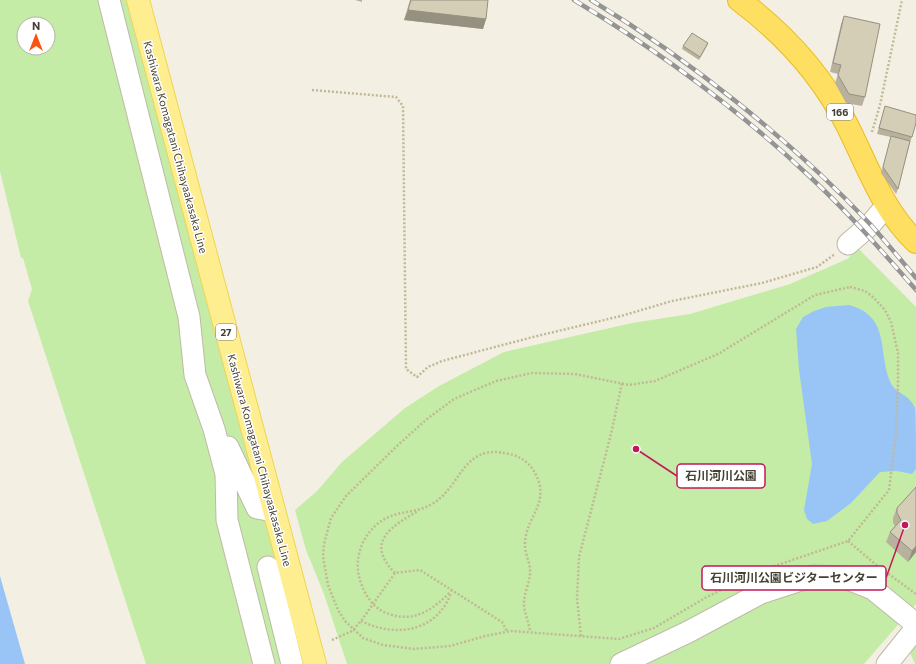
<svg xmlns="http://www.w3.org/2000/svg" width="916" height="664" viewBox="0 0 916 664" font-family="Commissioner,'Noto Sans JP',sans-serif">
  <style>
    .green { fill: #c4eca7; fill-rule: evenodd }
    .water { fill: #99c4f6 }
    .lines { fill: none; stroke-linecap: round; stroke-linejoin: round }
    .minor-casing { stroke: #bfbaa5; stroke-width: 23 }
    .major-casing { stroke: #eed456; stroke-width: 24 }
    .highway-casing { stroke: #ebbc25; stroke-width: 24 }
    .path { stroke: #c2b895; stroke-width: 2.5; stroke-dasharray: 2 2; stroke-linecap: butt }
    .minor { stroke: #fff; stroke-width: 21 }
    .major { stroke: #ffee90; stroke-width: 22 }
    .highway { stroke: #ffdf62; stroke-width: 22 }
    .rail-casing { stroke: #949494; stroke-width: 4.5 }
    .rail { stroke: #fff; stroke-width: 3; stroke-dasharray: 9; stroke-linecap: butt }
    .wall { fill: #b7b19d }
    .shaded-wall { fill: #959080 }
    .building { fill: #d5ceb7; stroke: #959080 }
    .labels { text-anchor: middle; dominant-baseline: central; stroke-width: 3; stroke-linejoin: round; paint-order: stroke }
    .shield { fill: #fff; stroke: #7d7a70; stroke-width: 1 }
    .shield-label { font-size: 10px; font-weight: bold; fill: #454133 }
    .street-label { font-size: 11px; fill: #454133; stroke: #fff }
    .leader { fill: none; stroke: #c2185b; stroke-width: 1.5 }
    .callout-dot { fill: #c2185b; stroke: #fff; stroke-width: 1.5 }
    .callout { fill: #fff; stroke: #c2185b; stroke-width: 1.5 }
    .callout-label { font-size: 12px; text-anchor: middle; font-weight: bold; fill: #454133 }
  </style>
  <rect width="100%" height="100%" fill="#f3f0e3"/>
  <!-- green -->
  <path class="green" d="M0,0h132l173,664h-159l-118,-363 4,-12 -9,-31h-2l-21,-87zM24,24h24v24h-24z
    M859,249l57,58v297l-52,60h-517l-23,-70 -18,-44 -11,-40 22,-19 25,-29 63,-54 34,-22 65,-34 128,-29 58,-9 100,-30 57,-25z
    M916,635v29h-1l-8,-18z"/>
  <!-- water -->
  <path class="water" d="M849,305c44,12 27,49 43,80 4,8 18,10 23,23 1,8 1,50 1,61l-4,5 -15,-3 -17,1 -29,31 -24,18 -14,3 -6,-5 -3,-9 8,-46 -13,-94 -3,-41 7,-12 11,-6 12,-4z
    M0,576l25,88h-25z"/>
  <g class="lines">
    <!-- minor casing -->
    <g class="minor-casing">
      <path id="minor" d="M109,0l80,317 6,58 19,54 12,45 1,46 37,144
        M848,244l22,-19 17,-20
        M228,447l29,61 16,3
        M268,567l24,97
        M621,664l67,-32 73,-39 52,-17 30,1 30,12 43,35
        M887,664l29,-36"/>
    </g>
    <!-- major casing -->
    <g class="major-casing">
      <path id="major" d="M138,0l177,664"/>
    </g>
    <!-- highway casing -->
    <g class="highway-casing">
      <path id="highway" d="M739,0c44,33 82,74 107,123 21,41 36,87 70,119"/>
    </g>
    <!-- path -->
    <path class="path" d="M312,90l84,7 7,9 3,263 11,8 11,-10 14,-6 91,-24 88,-21 51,-15 90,-18 55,-16 18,-13
      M872,132l8,-27 22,-105
      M850,287l15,4 9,7 11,12 6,12 7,31v31l-2,49 -7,57 -41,51 -91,31 -52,26 -51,30 -35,11 -108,-8 -26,5 -35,10 -36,3 -31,-4 -20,-7 -18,-17 -7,-11 -10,-25 -5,-28 1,-13 7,-26 15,-22 52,-51 29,-26 27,-20 42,-18 36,-8 43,1 54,11 26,-4 63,-27 97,-59z
      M848,541l27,23 41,30
      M395,573c-31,-31 -3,-47 23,-62
      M452,590c-17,18 -35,32 -60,25 -16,-4 -26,-17 -31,-32 -10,-26 4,-57 30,-67 13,-5 28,-4 41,-12 30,-17 30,-62 77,-50 11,2 21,9 26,19 16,30 -8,42 -10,69 -1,9 4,18 5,27 1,11 -5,21 -6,32 -1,10 5,21 6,30
      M361,621c34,17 76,11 90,-28
      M581,636l-4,-37 2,-42 32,-123 11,-51
      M332,640l20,-9 9,-10 34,-48 25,-3 82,52 5,9"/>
    <!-- minor -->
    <use href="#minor" class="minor"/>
    <!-- major -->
    <use href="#major" class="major"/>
    <!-- highway -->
    <use href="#highway" class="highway"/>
    <!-- rail casing -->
    <g class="rail-casing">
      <path id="rail" d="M574,0c83,50 164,109 234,175 39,36 73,75 108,115
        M591,0c98,59 201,141 280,225 15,17 30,35 45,53"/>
    </g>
    <!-- rail -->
    <use href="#rail" class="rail"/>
  </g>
  <!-- wall -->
  <path class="wall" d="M355,0h7v2z
    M410,0h78l-2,19 -3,10 -79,-9z
    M844,16l21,81 -3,9 -16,-3 -11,-20 3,-9 -8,-2 11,-48z
    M708,43l-1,3 -8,14 -17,-11 1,-3z
    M885,106l27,31 -2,5 -12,47 -2,5 -15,-21 10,-36 -14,-3z
    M916,487v65l-8,10 -22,-20 4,-10 5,-6 -2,-3v-5l4,-10z"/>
  <!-- shaded-wall -->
  <path class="shaded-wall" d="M408,10l78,9 -3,10 -79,-9z
    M916,546v6l-8,10 4,-11z"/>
  <!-- building -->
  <path class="building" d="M411,0h77l-2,19 -78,-9z
    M844,16l36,8 -15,73 -16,-3 -11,-19 3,-10 -8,-2z
    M692,33l16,10 -8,14 -17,-11z
    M885,106l31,9v8l-4,14 -33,-9z
    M891,136l19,5 -12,48 -15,-22z
    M916,487v59l-4,5 -22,-19 11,-12 -4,-7v-5z"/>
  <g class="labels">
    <!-- shield labels -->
    <g class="shield">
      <rect x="827" y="104" width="26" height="16" rx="3"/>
      <rect x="216" y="324" width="20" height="16" rx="3"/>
    </g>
    <g class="shield-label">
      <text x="840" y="112">166</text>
      <text x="226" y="332">27</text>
    </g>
    <!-- street labels -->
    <g class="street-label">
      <text transform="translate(176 147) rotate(75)">Kashiwara Komagatani Chihayaakasaka Line</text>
      <text transform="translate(260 460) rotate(75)">Kashiwara Komagatani Chihayaakasaka Line</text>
    </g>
  </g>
  <!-- callouts -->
  <path class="leader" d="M636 449L677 476M905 525L886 578"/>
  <g class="callout-dot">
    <circle cx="636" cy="449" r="4"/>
    <circle cx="905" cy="525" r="4"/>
  </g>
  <g class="callout">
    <rect x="677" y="464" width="88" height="24" rx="4"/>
    <rect x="702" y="566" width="184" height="24" rx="4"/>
  </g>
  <g class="callout-label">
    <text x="721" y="480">石川河川公園</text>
    <text x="794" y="582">石川河川公園ビジターセンター</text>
  </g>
  <!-- north arrow -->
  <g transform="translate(36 36)"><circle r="19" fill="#ffffff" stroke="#b5b3ad"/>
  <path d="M0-3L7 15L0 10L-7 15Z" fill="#ff520e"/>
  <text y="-6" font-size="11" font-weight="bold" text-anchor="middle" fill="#454133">N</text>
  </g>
</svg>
